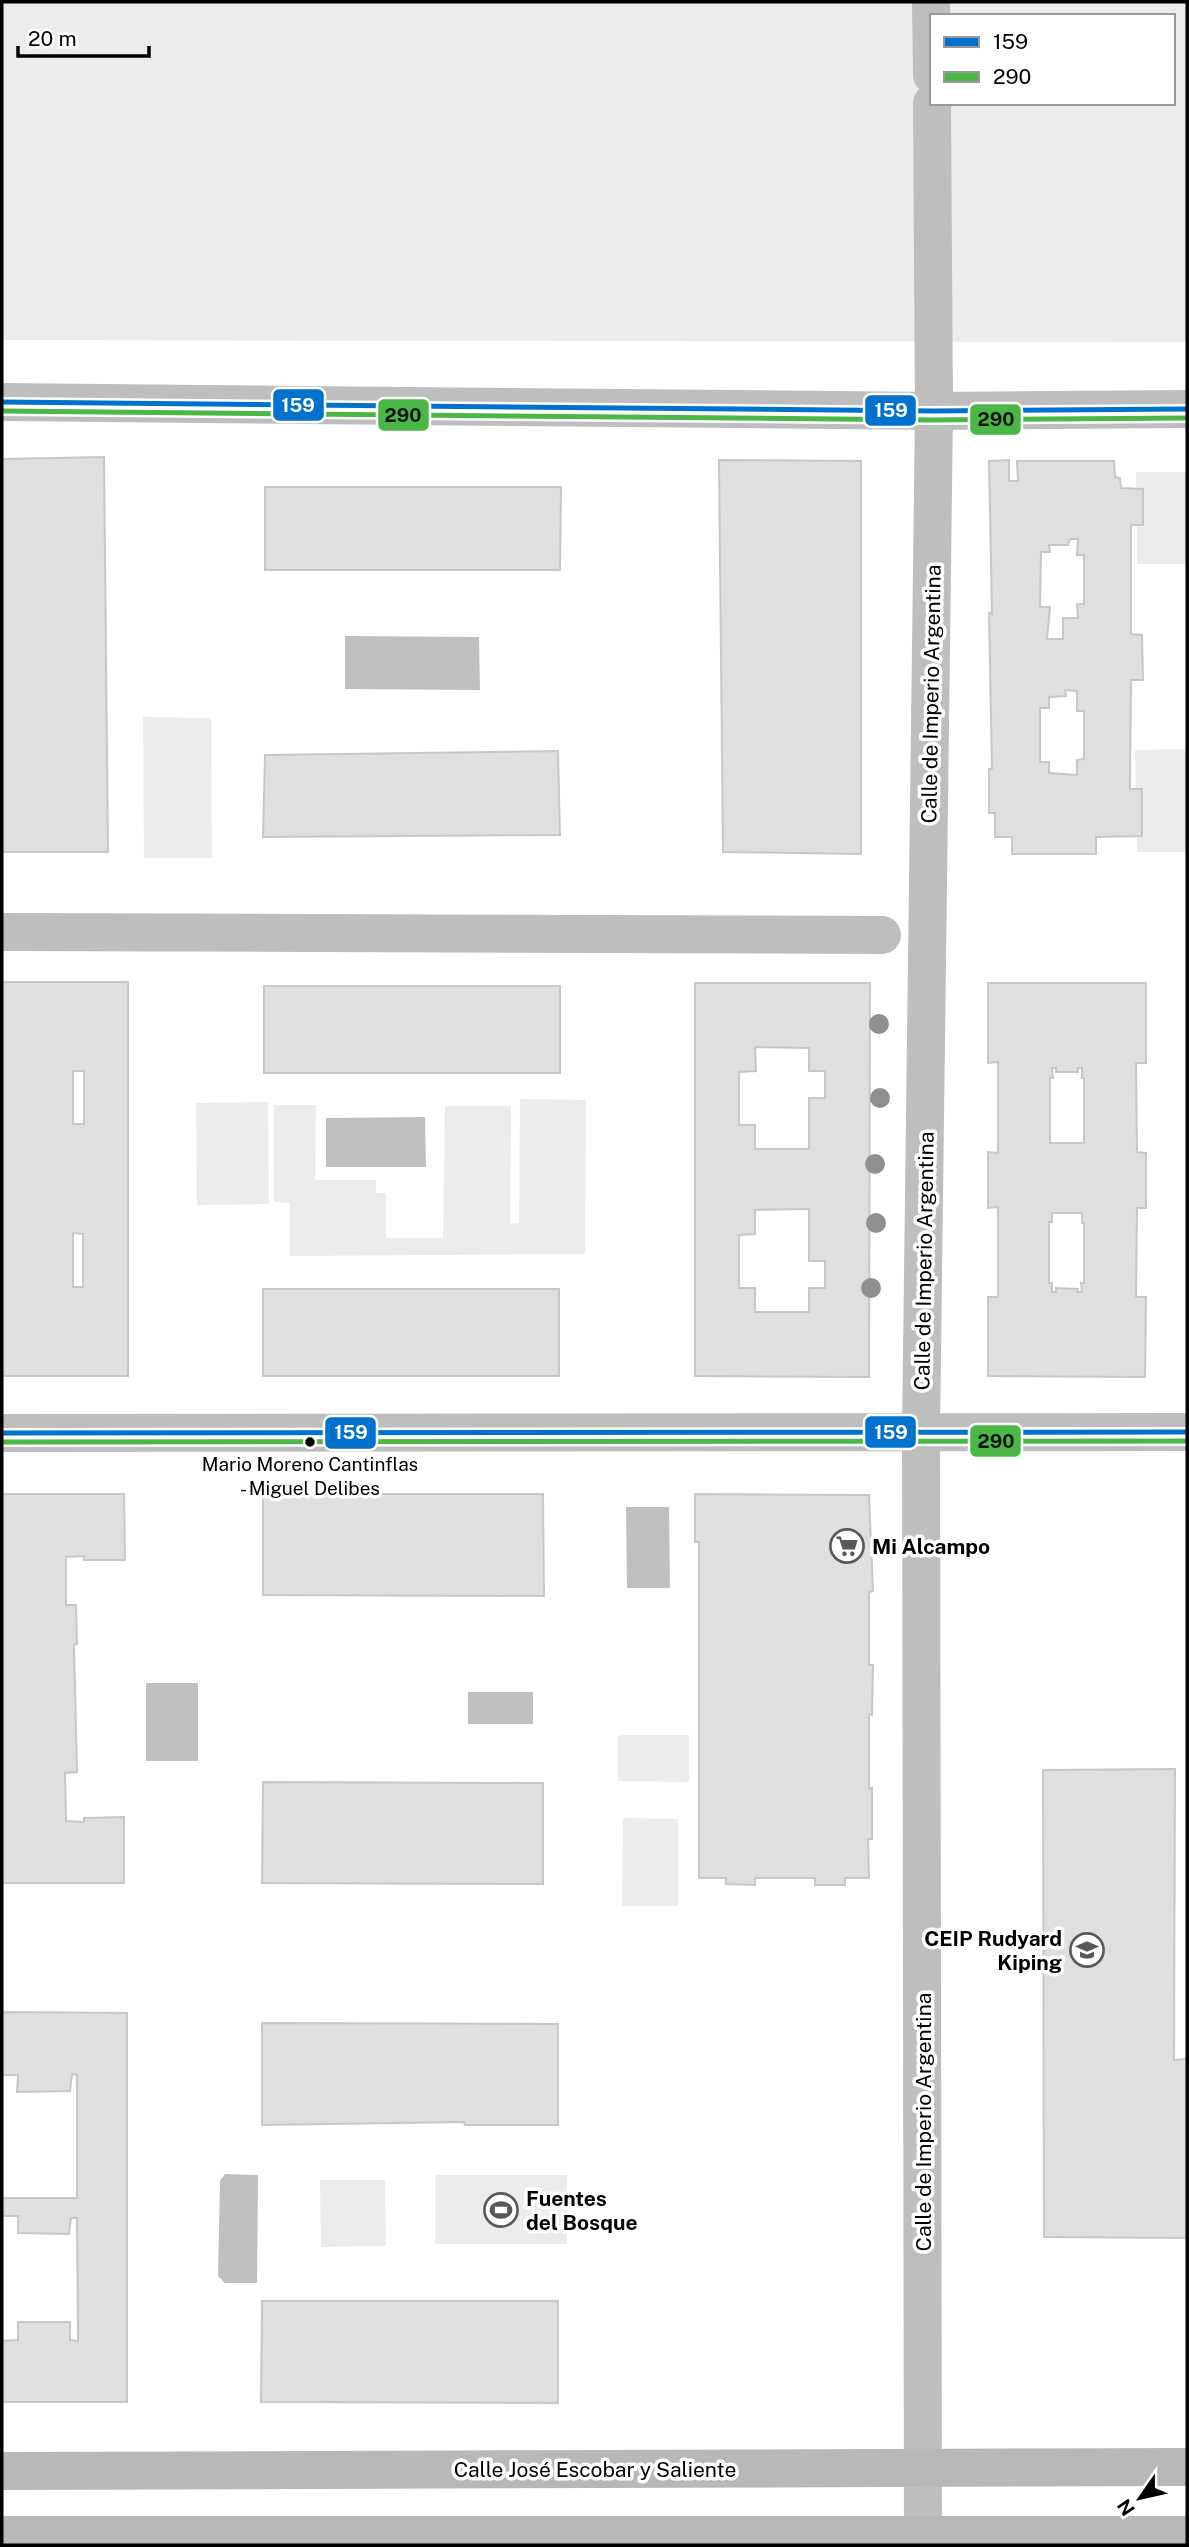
<svg xmlns="http://www.w3.org/2000/svg" width="1189" height="2547" viewBox="0 0 1189 2547" font-family="'Public Sans',sans-serif">
  <style>
    .green { fill: #ececec; fill-rule: evenodd }
    .water { fill: #bfbfbf }
    .building { fill: #dfdfdf; stroke: #c7c7c7; stroke-width: 2; fill-rule: evenodd }
    .lines { fill: none; stroke-linecap: round; stroke-linejoin: round }
    .street { stroke: #bebebe; stroke-width: 38 }
    .secondary { stroke: #b8b8b8; stroke-width: 38 }
    .bus-1-casing { stroke: #fff; stroke-width: 10 }
    .bus-2-casing { stroke: #fff; stroke-width: 10 }
    .bus-1 { stroke: #0072ce; stroke-width: 5 }
    .bus-2 { stroke: #4ab747; stroke-width: 5 }
    .tree { fill: #8f8f8f }
    .bus-dot { fill: #000; stroke: #fff; stroke-width: 2.5 }
    .labels { text-anchor: middle; dominant-baseline: central; stroke-width: 7; stroke-linejoin: round; paint-order: stroke }
    .bus-label { font-size: 19px; fill: #000; stroke: #fff }
    .street-label { font-size: 21px; fill: #000; stroke: #fff }
    .poi-label { font-size: 21px; font-weight: bold; fill: #000; stroke: #fff; text-anchor: start }
    .line-badge { stroke: #fff; stroke-width: 2.5 }
    .badge-label { font-size: 19px; text-anchor: middle; font-weight: bold; fill: #fff }
    .pale-badge-label { font-size: 19px; text-anchor: middle; font-weight: bold; fill: #111 }
  </style>
  <rect width="100%" height="100%" fill="#fff"/>
  <!-- green -->
  <path class="green" d="M2,2h1185v340l-1185,-2zM932,16h241v87h-241z
    M1136,472h51v92h-50z
    M143,717l68,1 1,140h-68z
    M1187,749v103h-50l-2,-102z
    M520,1099l66,1 -1,154 -295,2v-53l-16,-1v-97h42l-1,75h61v13h10v45h57l2,-132h66l-1,118 9,-1z
    M268,1102l1,102 -72,1 -1,-102z
    M618,1735h71v47l-71,-1z
    M623,1818l55,1v87h-56z
    M435,2175h132v69h-132z
    M320,2180h65l1,66 -65,1z"/>
  <!-- water -->
  <path class="water" d="M345,636l134,1 1,53 -135,-1z
    M425,1117l1,50h-100v-49z
    M626,1507h43l1,81h-43z
    M146,1683h52v78h-52z
    M468,1692h65v32h-65z
    M225,2174l33,1 -1,108h-32l-7,-7 2,-95z"/>
  <!-- building -->
  <path class="building" d="M104,457l4,395h-106v-393z
    M719,460l142,1v393l-138,-2z
    M1009,460v21h9l-1,-20h97l1,16 5,1 1,10 22,1v36h-12v109l11,1 1,45h-12l-1,109h12v47l-46,1v17h-84v-17h-17v-24h-6v-44h3l-3,-156 3,1 -3,-153zM1070,539h8l-1,16h7v49h-7l1,14h-15v21h-16l3,-32h-10l1,-55h9l-1,-7h19zM1065,690l12,1v20h7v48l-7,1v15l-28,-2v-11h-9v-54h9v-11l17,-1z
    M265,487h296l-1,83h-295z
    M558,751l2,84 -297,2 2,-82z
    M2,982h126v394h-126zM73,1071h11v53h-11zM73,1233l10,1v53h-10z
    M695,983h175l-1,394 -174,-1zM755,1047l54,1v23h16v27h-16v51h-54v-24h-16v-53l17,-1zM809,1209v52h16v27h-16v24h-54v-24h-16v-53l16,-1v-24z
    M988,983h158v80h-10l1,89 9,1v55h-9l-1,89h10l-1,80 -157,-1v-79h10v-90l-10,1v-56l10,1v-91l-10,1zM1052,1068h4v4h22v-4h4v10h2v65h-34v-65h3zM1052,1213h30v10h2v60h-3l1,9h-5l1,-3 -22,-1v4h-4v-9h-3v-61h3z
    M264,986h296v87h-296z
    M263,1289h296v87h-296z
    M2,1494h122l1,66h-41v-4l-18,1v48h10l1,39 -3,1 3,127 -12,1 1,48 18,1v-4l40,-1v66h-122z
    M263,1494h280l1,102 -281,-1z
    M695,1494l174,1 4,96 -4,1v73h4l-1,50 -3,-1v75l3,-1v51h-4l1,39h-24v7h-30v-7h-60v7l-29,-1v-6h-27v-336h-4z
    M1175,1769l-1,291 13,-1v179l-143,-1 -1,-467z
    M263,1782l280,1v101l-281,-1z
    M2,2012l125,1v389h-125v-61l16,-1v-18h52v18l8,1 -1,-123h-6l-2,16 -51,-1v-17h-16zM72,2074l5,1v123h-75v-123h16l-1,17 53,-1z
    M262,2023l296,1v101h-93l-1,-3 -202,3z
    M262,2301h296v102l-297,-1z"/>
  <g class="lines">
    <!-- street -->
    <path class="street" d="M931,2l1,73
      M2,402l932,9 253,-2
      M2,932l880,3
      M2,1433l1185,-1
      M923,2545l-2,-1113 13,-1021 -2,-308"/>
    <!-- secondary -->
    <path class="secondary" d="M2,2471l1185,-4
      M2,2535h1185"/>
    <!-- bus-1 casing -->
    <g class="bus-1-casing">
      <path id="bus-1" d="M2,402l932,9 253,-2
        M2,1433l1185,-1"/>
    </g>
    <!-- bus-2 casing -->
    <g class="bus-2-casing">
      <path id="bus-2" d="M2,411l932,9 253,-2
        M2,1442l1185,-1"/>
    </g>
    <!-- bus-1 -->
    <use href="#bus-1" class="bus-1"/>
    <!-- bus-2 -->
    <use href="#bus-2" class="bus-2"/>
  </g>
  <!-- trees -->
  <g class="tree">
    <circle cx="879" cy="1024" r="10"/>
    <circle cx="880" cy="1098" r="10"/>
    <circle cx="875" cy="1164" r="10"/>
    <circle cx="876" cy="1223" r="10"/>
    <circle cx="871" cy="1288" r="10"/>
  </g>
  <!-- icons -->
  <defs>
    <g id="supermarket-ring" transform="scale(1.75)"><circle r="9.5" fill="#fff" stroke="#595959" stroke-width="1.5"/><path d="M-6-5.5h2.5l.6 2H6L4.5 2H-2.5L-4.4-4H-6ZM-1.5 3.2a1.3 1.3 0 1 0 .1 0ZM3 3.2a1.3 1.3 0 1 0 .1 0Z" fill="#595959"/></g>
    <g id="school-ring" transform="scale(1.75)"><circle r="9.5" fill="#fff" stroke="#595959" stroke-width="1.5"/><path d="M0-5L7-2L0 1L-7-2ZM-4 1L0 2.5L4 1V4Q0 6-4 4Z" fill="#595959"/></g>
    <g id="stadium-ring" transform="scale(1.75)"><circle r="9.5" fill="#fff" stroke="#595959" stroke-width="1.5"/><path d="M0-5a6.5 5 0 1 0 0 10a6.5 5 0 1 0 0-10ZM-3.5-1.8h7v3.6h-7Z" fill="#595959"/></g>
  </defs>
  <g fill-rule="evenodd">
    <use href="#supermarket-ring" x="847" y="1546"/>
    <use href="#school-ring" x="1087" y="1950"/>
    <use href="#stadium-ring" x="501" y="2210"/>
  </g>
  <!-- markers -->
  <circle class="bus-dot" cx="310" cy="1442" r="6"/>
  <g class="labels">
    <!-- bus labels -->
    <g class="bus-label">
      <text x="310" y="1464">Mario Moreno Cantinflas<tspan x="310" dy="24">- Miguel Delibes</tspan></text>
    </g>
    <!-- street labels -->
    <g class="street-label">
      <text transform="translate(931 694) rotate(-89)">Calle de Imperio Argentina</text>
      <text transform="translate(924 1261) rotate(-89)">Calle de Imperio Argentina</text>
      <text transform="translate(923 2122) rotate(-90)">Calle de Imperio Argentina</text>
      <text x="595" y="2469">Calle José Escobar y Saliente</text>
    </g>
    <!-- poi labels -->
    <g class="poi-label">
      <text x="872" y="1546">Mi Alcampo</text>
      <text x="1062" y="1938" text-anchor="end">CEIP Rudyard<tspan x="1062" dy="24">Kiping</tspan></text>
      <text x="526" y="2198">Fuentes<tspan x="526" dy="24">del Bosque</tspan></text>
    </g>
  </g>
  <g class="line-badge">
    <rect x="272" y="388" width="53" height="34" rx="7" fill="#0072ce"/>
    <rect x="864" y="394" width="53" height="33" rx="7" fill="#0072ce"/>
    <rect x="377" y="398" width="53" height="34" rx="7" fill="#4ab747"/>
    <rect x="969" y="403" width="53" height="33" rx="7" fill="#4ab747"/>
    <rect x="864" y="1415" width="53" height="34" rx="7" fill="#0072ce"/>
    <rect x="324" y="1416" width="53" height="34" rx="7" fill="#0072ce"/>
    <rect x="969" y="1424" width="53" height="34" rx="7" fill="#4ab747"/>
  </g>
  <g class="badge-label">
    <text x="298" y="412">159</text>
    <text x="891" y="417">159</text>
    <text x="891" y="1439">159</text>
    <text x="351" y="1439">159</text>
  </g>
  <g class="pale-badge-label">
    <text x="403" y="422">290</text>
    <text x="996" y="426">290</text>
    <text x="996" y="1448">290</text>
  </g>
  <!-- border -->
  <rect width="1189" height="2547" fill="none" stroke="#000000" stroke-width="7"/>
  <!-- legend -->
  <rect x="930" y="14" width="245" height="91" fill="#ffffff" stroke="#999999" stroke-width="2"/>
  <rect x="944" y="37" width="35" height="10" fill="#0072ce" stroke="#999999" stroke-width="2"/>
  <text x="993" y="49" font-size="21" fill="#000000">159</text>
  <rect x="944" y="72" width="35" height="10" fill="#4ab747" stroke="#999999" stroke-width="2"/>
  <text x="993" y="84" font-size="21" fill="#000000">290</text>
  <!-- north arrow -->
  <g transform="translate(1140 2498) rotate(236)" stroke="#ffffff" stroke-width="5" paint-order="stroke">
  <path d="M0-5L12 26L0 18L-12 26Z" fill="#000000"/>
  <text y="-10" font-size="19" font-weight="bold" text-anchor="middle" fill="#000000">N</text>
  </g>
  <!-- scale -->
  <path d="M18 46v10h131v-10" fill="none" stroke="#000000" stroke-width="3.5"/>
  <text x="28" y="46" font-size="21" fill="#000000" stroke="#ffffff" stroke-width="5" paint-order="stroke">20 m</text>
</svg>
